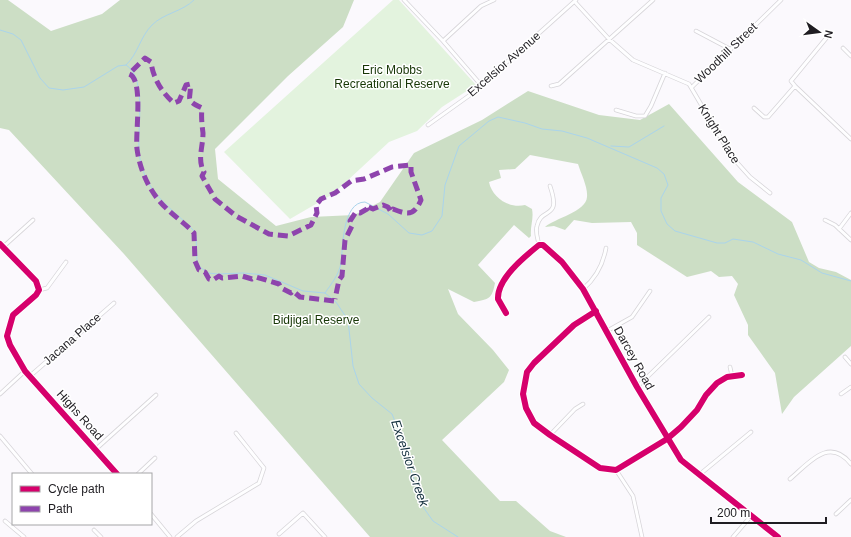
<svg xmlns="http://www.w3.org/2000/svg" width="851" height="537" viewBox="0 0 851 537" font-family="Helvetica,sans-serif">
  <style>
    .green { fill: #e3f3de }
    .forest { fill: #ccdec5 }
    .lines { fill: none; stroke-linecap: round; stroke-linejoin: round }
    .stream { stroke: #aad4eb; stroke-width: 1 }
    .minor-casing { stroke: #d7d5d9; stroke-width: 4.5 }
    .minor { stroke: #fefeff; stroke-width: 3 }
    .quiet { stroke: #8e44ad; stroke-width: 5; stroke-dasharray: 10 5; stroke-linecap: butt }
    .cycleway-casing { stroke: #fff; stroke-width: 8 }
    .cycleway { stroke: #d6006c; stroke-width: 6 }
    .labels { text-anchor: middle; dominant-baseline: central; stroke-width: 3; stroke-linejoin: round; paint-order: stroke }
    .street-label { font-size: 12px; fill: #1f1d22; stroke: #fff }
    .park-label { font-size: 12px; fill: #173706; stroke: #fff }
    .water-label { font-size: 13px; font-style: italic; fill: #122e3c; stroke: #fff }
  </style>
  <rect width="100%" height="100%" fill="#fbf9fd"/>
  <!-- green -->
  <path class="green" d="M393,0h6l77,85 -34,22 -25,24 -28,11 -56,52 -43,25 -66,-67z"/>
  <!-- forest -->
  <path class="forest" d="M0,0h8l43,31 51,-17 18,-14h234l-11,27 -55,49 -73,73 3,30 58,47 35,-9 43,-2 26,-13 34,-49 68,-33 46,-29 71,24 41,5 29,-16 69,78 54,40 17,40 10,6 17,4 15,8v66l-57,51 -12,17 -7,-41 -27,-38v-10l-14,-30 4,-11 -6,-8 -13,1 -8,-6 -24,6 -50,-32v-12l-6,-11 -39,1 -18,-3 -9,10 -11,-4 -9,1c10,-9 41,-15 42,-30 1,-10 -6,-23 -9,-33l-48,-9 -15,14 -16,1 2,8 -12,4c3,16 21,27 36,23l7,4c2,10 -2,17 -1,27l-2,2 -15,-13 -36,40 17,18c-3,16 -6,16 -21,19l-26,-13 10,25 35,36 16,20 -5,12 -62,58 58,61h16l34,30 16,6h-196l-246,-283 -115,-124 -9,-2z"/>
  <g class="lines">
    <!-- stream -->
    <path class="stream" d="M0,30l13,4 8,6 19,38 9,10 14,2 21,-3 34,-21 8,-1c23,14 9,70 14,94 7,36 31,48 54,72l2,5 1,26 3,5 8,6 10,1 25,-1 22,2 38,16 22,2 11,9 12,18 5,46 6,18 13,14 20,16 11,27 18,63 12,17 25,16
      M126,65c12,-11 14,-28 26,-40 12,-12 30,-13 42,-25
      M611,146l18,1 35,-21
      M325,293c6,-9 14,-18 16,-30 2,-15 1,-61 24,-61l23,12 21,19 13,2 10,-4 10,-15 3,-31 14,-39 30,-25 9,-4 27,6 17,6 20,2 25,7 70,30 7,6 4,11 -7,13v13l6,13 8,7 42,12h8l8,-4 20,3 25,12 23,6 21,13 29,8"/>
    <!-- minor casing -->
    <g class="minor-casing">
      <path id="minor" d="M404,0l39,41 38,44
        M575,2l34,37 24,21 56,24 43,73 18,20 20,16
        M696,31l34,18
        M828,36l-37,45 4,5 56,53
        M443,41l38,-35 13,-6
        M843,48l8,8
        M551,86l8,-2 94,-84
        M692,87l89,-87
        M754,108l10,9h4l27,-31
        M616,110l20,6h9l6,-10 14,-33
        M428,125l42,-30 106,-95
        M825,220l10,5 16,15
        M839,229l12,-16
        M0,244l36,37 3,9 -3,5 -23,20 -6,21 3,9 15,26 92,103
        M539,245c-1,-6 -4,-13 -2,-19 4,-20 25,-5 13,-40
        M3,247l30,-27
        M583,289c13,-11 20,-24 23,-41
        M39,290l8,-2 19,-26
        M596,311l-22,14 -40,38 -7,9 -4,22 3,14 8,15 16,12 50,33 16,2 51,-31 14,-12 16,-17 9,-15 11,-12 10,-6 15,-2
        M506,313l-8,-14c-1,-20 26,-42 41,-54h4l19,17 21,27 54,98 44,73 97,77
        M607,331l25,-14 18,-26
        M845,357l6,7
        M730,367l2,9
        M30,376l84,-73
        M637,387l72,-70
        M0,394l25,-23
        M841,394l10,-7
        M550,435l25,-26 8,-5
        M0,436l32,38
        M96,449l60,-54
        M616,470l17,26 9,41
        M138,474l17,-16
        M699,475l52,-43
        M790,479c19,-16 39,-43 61,-15
        M151,514l19,23
        M836,514l15,-14
        M5,521l19,16
        M94,530l7,7
        M279,534l24,-21 22,24
        M177,537l19,-16 63,-38 5,-15 -28,-35
        M733,537l18,-21"/>
    </g>
    <!-- minor -->
    <use href="#minor" class="minor"/>
    <!-- quiet -->
    <path class="quiet" d="M334,301l-34,-4 -7,-6 -2,2 -10,-5 -2,-4 -23,-7 -4,2 -10,-3 -20,2 -3,-2 -6,4 -4,-1 -4,-7 -6,-2 -4,-9 -1,-28c-8,-9 -19,-16 -28,-25 -16,-15 -26,-37 -29,-59 -2,-16 7,-70 -8,-75l16,-16 6,4c2,16 11,31 23,41l5,-2 7,-16 4,-1c2,15 -7,15 12,24 -1,9 0,17 1,25 0,14 -6,27 1,39l-2,4 13,23 21,17 33,18 19,2 23,-11 6,-12 -1,-8 5,-6 14,-6 16,-12 13,-2 28,-12 19,-2v7l10,28c-7,16 -13,15 -28,9l-2,3 -3,-5 -5,-2 -10,4 -7,-3 1,3 -7,4 -4,-1 -6,9 2,5 -7,14 -3,36 -3,4 -4,19"/>
    <!-- cycleway casing -->
    <g class="cycleway-casing">
      <path id="cycleway" d="M0,244l36,37 3,9 -3,5 -23,20 -6,21 3,9 15,26 92,103
        M596,311l-22,14 -40,38 -7,9 -4,22 3,14 8,15 16,12 50,33 16,2 51,-31 14,-12 16,-17 9,-15 11,-12 10,-6 15,-2
        M506,313l-8,-14c-1,-20 26,-42 41,-54h4l19,17 21,27 54,98 44,73 97,77"/>
    </g>
    <!-- cycleway -->
    <use href="#cycleway" class="cycleway"/>
  </g>
  <g class="labels">
    <!-- street labels -->
    <g class="street-label">
      <text transform="translate(726 53) rotate(-44)">Woodhill Street</text>
      <text transform="translate(504 64) rotate(-41)">Excelsior Avenue</text>
      <text transform="translate(719 134) rotate(58)">Knight Place</text>
      <text transform="translate(72 339) rotate(-41)">Jacana Place</text>
      <text transform="translate(634 358) rotate(61)">Darcey Road</text>
      <text transform="translate(80 415) rotate(48)">Highs Road</text>
    </g>
    <!-- park labels -->
    <g class="park-label">
      <text x="392" y="70">Eric Mobbs<tspan x="392" dy="14">Recreational Reserve</tspan></text>
      <text x="316" y="320">Bidjigal Reserve</text>
    </g>
    <!-- water labels -->
    <g class="water-label">
      <text transform="translate(410 463) rotate(71)">Excelsior Creek</text>
    </g>
  </g>
  <!-- legend -->
  <rect x="12" y="473" width="140" height="52" fill="#ffffff" stroke="#a5a5a7"/>
  <rect x="20" y="486" width="20" height="6" fill="#d6006c" stroke="#a5a5a7"/>
  <text x="48" y="493" font-size="12" fill="#1f1d22">Cycle path</text>
  <rect x="20" y="506" width="20" height="6" fill="#8e44ad" stroke="#a5a5a7"/>
  <text x="48" y="513" font-size="12" fill="#1f1d22">Path</text>
  <!-- north arrow -->
  <g transform="translate(819 32) rotate(104)" stroke="#ffffff" stroke-width="3" paint-order="stroke">
  <path d="M0-3L7 15L0 10L-7 15Z" fill="#1f1d22"/>
  <text y="-6" font-size="11" font-weight="bold" text-anchor="middle" fill="#1f1d22">N</text>
  </g>
  <!-- scale -->
  <path d="M711 517v6h115v-6" fill="none" stroke="#1f1d22" stroke-width="2"/>
  <text x="717" y="517" font-size="12" fill="#1f1d22" stroke="#ffffff" stroke-width="3" paint-order="stroke">200 m</text>
</svg>
